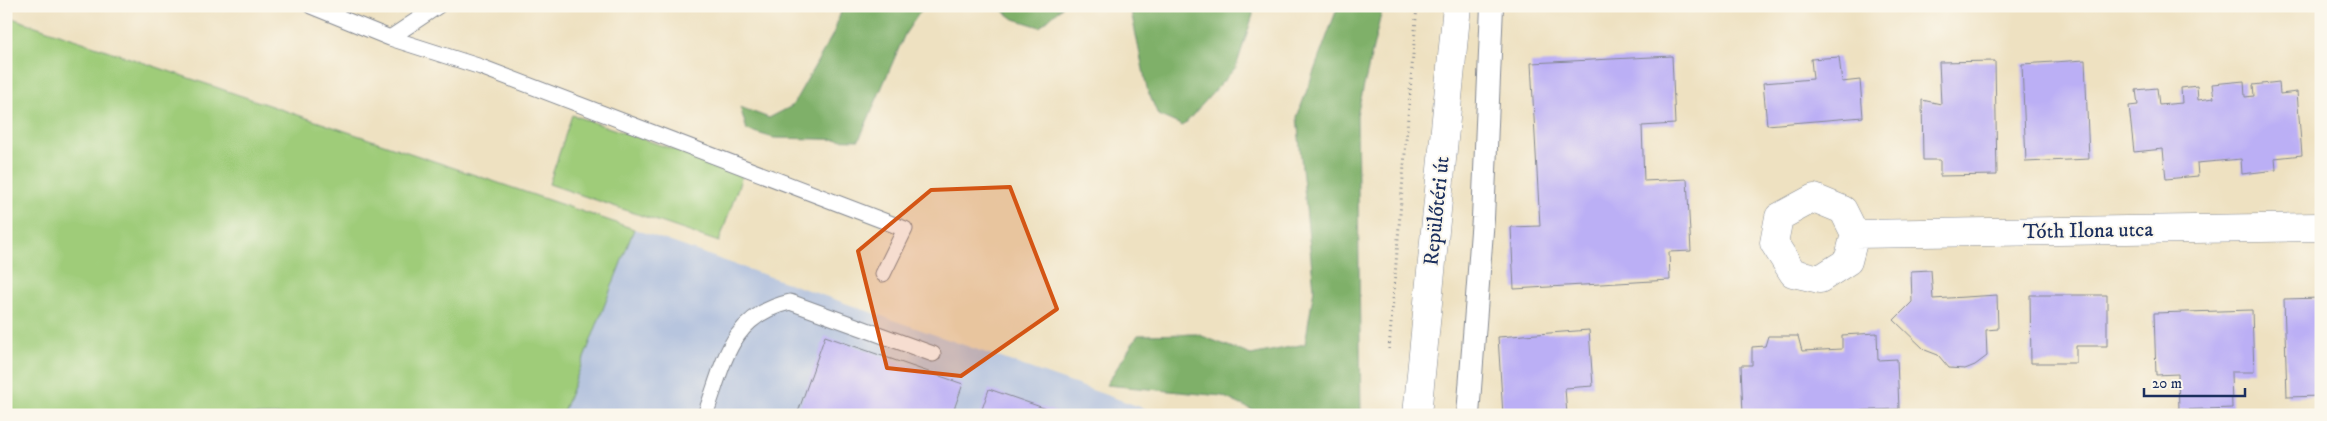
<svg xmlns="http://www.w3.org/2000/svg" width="2327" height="421" viewBox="0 0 2327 421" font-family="'IM FELL DW Pica',serif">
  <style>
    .industrial { fill: #b7c5de }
    .green { fill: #9fcc79; stroke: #5d7e6c }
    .forest { fill: #7fb069; stroke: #4d7064 }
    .building { fill: #bbaff5 }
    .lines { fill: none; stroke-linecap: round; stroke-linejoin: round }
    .service-casing { stroke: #848890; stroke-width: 17 }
    .pedestrian-casing { stroke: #848890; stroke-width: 24 }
    .minor-casing { stroke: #848890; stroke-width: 29 }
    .path { stroke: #848890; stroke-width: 3; stroke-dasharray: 1 4; stroke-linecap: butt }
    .service { stroke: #fff; stroke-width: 15 }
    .pedestrian { stroke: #fff; stroke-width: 22 }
    .minor { stroke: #fff; stroke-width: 28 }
    .marked { fill: #d45514; fill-opacity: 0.2; stroke: #d45514; stroke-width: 4; stroke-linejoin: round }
    .labels { text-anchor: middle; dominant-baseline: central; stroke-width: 4; stroke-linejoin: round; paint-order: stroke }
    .street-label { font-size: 21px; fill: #1b2f5e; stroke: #fbf7ec }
  </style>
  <rect width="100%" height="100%" fill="#fbf7ec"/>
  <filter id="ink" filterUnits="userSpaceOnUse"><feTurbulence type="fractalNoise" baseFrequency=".02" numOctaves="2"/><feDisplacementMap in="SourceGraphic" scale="10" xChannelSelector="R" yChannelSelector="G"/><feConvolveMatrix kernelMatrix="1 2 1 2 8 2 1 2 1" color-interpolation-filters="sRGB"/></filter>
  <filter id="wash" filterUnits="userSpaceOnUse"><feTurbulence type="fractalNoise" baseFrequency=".0096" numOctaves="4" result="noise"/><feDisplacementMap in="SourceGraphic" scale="20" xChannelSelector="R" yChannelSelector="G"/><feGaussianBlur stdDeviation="1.12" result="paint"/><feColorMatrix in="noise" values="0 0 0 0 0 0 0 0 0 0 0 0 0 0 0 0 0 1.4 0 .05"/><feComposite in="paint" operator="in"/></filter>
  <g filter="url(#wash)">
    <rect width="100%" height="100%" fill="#eee1c1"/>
    <!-- industrial -->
    <path class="industrial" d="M634,229l529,186h-601z"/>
    <!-- green -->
    <path class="green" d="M6,16l628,213 -72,186h-556z
      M572,115l171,58 -24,69 -170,-58z"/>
    <!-- forest -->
    <path class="forest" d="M843,6h81l-19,28 -46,106 -85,-2 -27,-8 -7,-23 29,11 23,-12 41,-72z
      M996,6h67l-23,21 -26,-8z
      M1130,6h122l1,9 -17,52 -53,59 -25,-11 -11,-26z
      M1338,6h45l-26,109 4,300h-98l-41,-19 -116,-11 32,-50 59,-1 54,21 54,-11 9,-55 -17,-172z"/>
    <g id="blocks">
      <!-- building -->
      <path class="building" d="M1672,56l3,68 -33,2 2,55 43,-2 4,72 -22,1 1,28 -156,9 -3,-62 29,-1 -9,-163z
        M1839,57l3,25 18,-2 3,37 -96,8 -4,-42 50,-4 -2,-20z
        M2085,60l4,99 -63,3 -4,-98z
        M1995,61l2,114 -57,1v-16h-17l-1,-60 19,4 -2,-42z
        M2244,81l1,16 9,-1 -1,-11 26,-3 1,12 17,-2 5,63 -27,3 1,12 -34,4 -1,-15 -44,4 1,13 -32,3 -3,-30 -29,3 -5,-46 9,-1 -2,-15 21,-2 2,17 23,-2 -1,-15 16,-2 1,14 16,-2 -2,-14z
        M1931,270l2,29 64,-4 1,34 -12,1 1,26 -12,9 -10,4 -16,-1 -11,-13 -13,-5 -31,-30 18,-18 -1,-31z
        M2030,295h77v51h-31v17h-45z
        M2321,298v98l-34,1 -3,-98z
        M2252,310l2,62h-23l1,36 -53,2 -1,-36 -22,1 -2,-62z
        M1589,330l4,56 -28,2 2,27h-64l-5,-78z
        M1877,333l1,27 19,-1 2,50 -156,6 -2,-50h11v-18l13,-1 3,-10h30l4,15 40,-2v-14z
        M825,336l138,48 -11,31h-155z
        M989,389l72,25v1h-81z"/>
    </g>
  </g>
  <g filter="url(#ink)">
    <use href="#blocks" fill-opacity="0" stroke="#848890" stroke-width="1"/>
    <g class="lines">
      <!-- service casing -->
      <g class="service-casing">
        <path id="service" d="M311,6l79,32 48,-32
          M390,38l91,29 424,162 -22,45
          M705,415c19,-51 24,-99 85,-113l143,52"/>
      </g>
      <!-- pedestrian casing -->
      <g class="pedestrian-casing">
        <path id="pedestrian" d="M1468,415l15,-197 9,-212"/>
      </g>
      <!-- minor casing -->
      <g class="minor-casing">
        <path id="minor" d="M1814,198l29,12 12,24 -7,27 -28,18 -27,-6 -19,-30 5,-26z
          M1855,234l466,-7
          M1417,415l40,-409"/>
      </g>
      <!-- path -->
      <path class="path" d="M1389,349l28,-343"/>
      <!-- service -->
      <use href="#service" class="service"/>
      <!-- pedestrian -->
      <use href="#pedestrian" class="pedestrian"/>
      <!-- minor -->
      <use href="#minor" class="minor"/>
    </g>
  </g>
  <!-- marked area -->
  <path class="marked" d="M1010,187l47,122 -96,67 -74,-8 -29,-117 73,-61z"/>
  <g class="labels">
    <!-- street labels -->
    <g class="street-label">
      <text transform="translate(1437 211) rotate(-84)">Repülőtéri út</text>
      <text transform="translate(2088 231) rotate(-1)">Tóth Ilona utca</text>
    </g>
  </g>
  <!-- margin -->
  <rect width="2327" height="421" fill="none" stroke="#fbf7ec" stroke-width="25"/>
  <!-- scale -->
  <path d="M2144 388v8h101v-8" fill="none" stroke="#1b2f5e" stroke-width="2.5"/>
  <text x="2152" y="388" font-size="15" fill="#1b2f5e" stroke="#fbf7ec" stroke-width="4" paint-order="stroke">20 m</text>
</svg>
